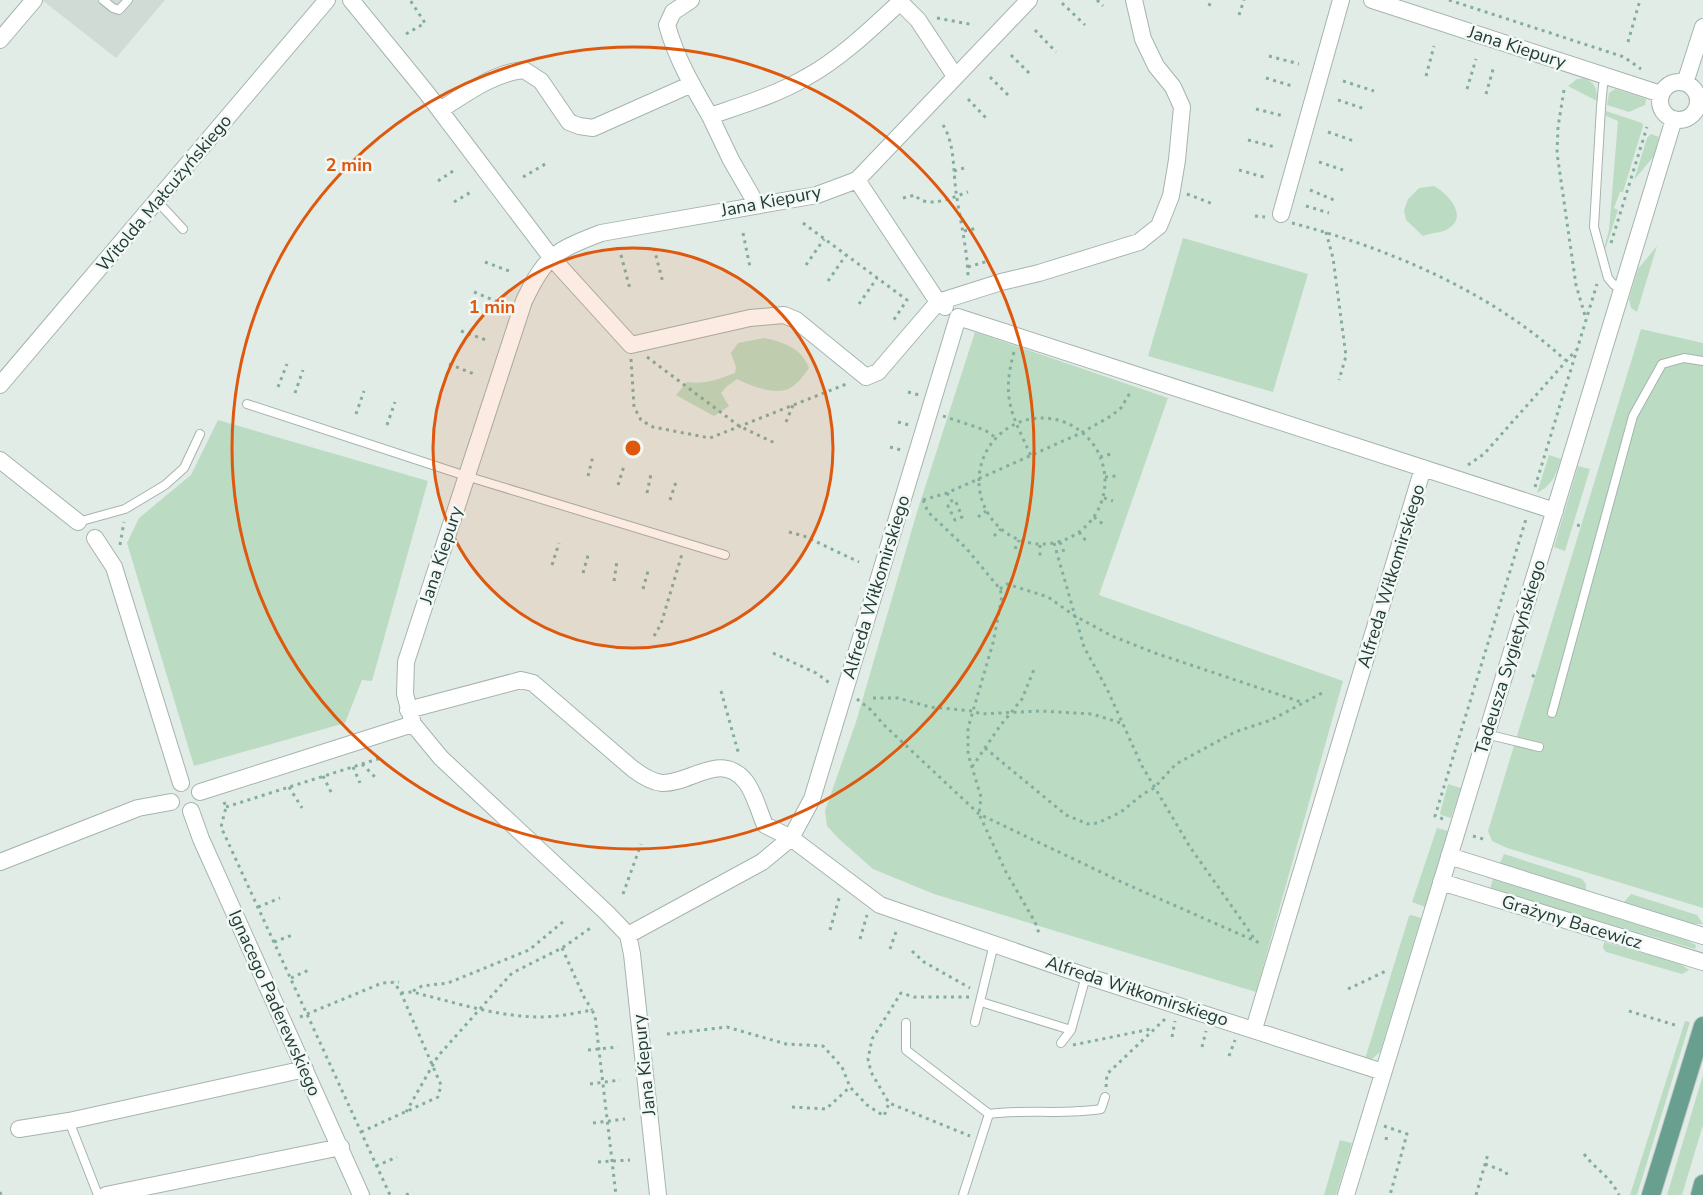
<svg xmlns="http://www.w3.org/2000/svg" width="1703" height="1195" viewBox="0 0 1703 1195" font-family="'Nunito Sans',sans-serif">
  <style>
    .built { fill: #d0dbd6 }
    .green { fill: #bbdcc3 }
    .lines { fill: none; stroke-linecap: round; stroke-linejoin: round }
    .service-casing { stroke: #a5b4ae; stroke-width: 10 }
    .minor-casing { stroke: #a5b4ae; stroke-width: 18 }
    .primary-casing { stroke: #c1c8c6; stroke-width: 20 }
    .path { stroke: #83ae9f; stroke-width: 3; stroke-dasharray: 3 4.5; stroke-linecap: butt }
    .service { stroke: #fff; stroke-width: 8 }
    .minor { stroke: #fff; stroke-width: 16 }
    .primary { stroke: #689f8f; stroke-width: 18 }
    .ring { fill: none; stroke: #de580e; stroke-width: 3 }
    .labels { text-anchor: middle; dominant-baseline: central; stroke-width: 5; stroke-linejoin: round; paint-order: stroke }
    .street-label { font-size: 18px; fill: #223c34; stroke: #f2f8f5 }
    .centre { fill: #de580e; stroke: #f2f8f5; stroke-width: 3 }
    .ring-label { font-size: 18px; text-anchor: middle; font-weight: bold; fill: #de580e; stroke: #f2f8f5; stroke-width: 5; stroke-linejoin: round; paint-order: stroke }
  </style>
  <rect width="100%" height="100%" fill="#e2ece7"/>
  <!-- built -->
  <path class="built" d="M42,0h123l-49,58z"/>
  <!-- green -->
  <path class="green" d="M1584,78c12,5 13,11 13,23l-29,-15 9,-7z
    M1615,89l31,10 -1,6 -16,7 -22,-7 2,-12z
    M1606,111l36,12 1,3 -20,66h-3l-6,16 4,2 -13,40 -1,-2 5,-18 9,-109 -12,-5z
    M1651,134l8,3 -5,19 -20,24 13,-42z
    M1434,186c15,8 36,32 12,44 -6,3 -16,3 -23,6l-17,-16 -2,-10 4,-11 11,-11z
    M1183,238l125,36 -35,118 -125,-36z
    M1657,246l-20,66 -6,-4 -2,-9 9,-30z
    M1641,329l62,14v565l-196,-60 -15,-7 -4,-10z
    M975,332l193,66 -69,197 244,86 -87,311 -322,-98 -61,-25 -34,-30 -12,-13 -2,-15 31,-89 61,-210z
    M764,338c19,4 38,10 45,30 -5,7 -12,17 -21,21 -16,6 -36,-3 -51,-10l-11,8 -5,6 8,13 -15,10 -38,-21 11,-13c15,3 34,-3 48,-9l1,-6 -5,-14 7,-10z
    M218,420l210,61 -56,200 -10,-1 -17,43 -151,43 -67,-223 12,-25 52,-43z
    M1549,455l12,4c-5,15 -8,26 -24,34z
    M1578,466l12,3 -25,82 -11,-4z
    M1448,784l13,4 -10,30 -10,-3 -1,-2z
    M1437,828l11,3 -23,76 -13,-5z
    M1504,854l78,25 4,5v6l-86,-27z
    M1493,879l193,61 10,5 -1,4 -205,-60z
    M1631,894l66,21 6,9h-9l-70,-22z
    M1411,915l10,3 -41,134 -8,7h-7l44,-143z
    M1604,942l75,21 10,7 -7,4 -76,-22 -3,-4z
    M1685,1021l5,1 -53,173h-7z
    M1703,1075v50l-21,70h-15z
    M1340,1140l12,3 -16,52h-12z"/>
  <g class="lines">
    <!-- service casing -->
    <g class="service-casing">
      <path id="service" d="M103,0l10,8 6,2 9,-10
        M1607,77l-4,8 -2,22 -7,120 14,51 6,7 9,2
        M157,201l26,28
        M247,404l219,72 259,79
        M78,522l47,-13 40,-24 19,-17 16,-34
        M1552,713l81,-297 29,-52 22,-6 19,3
        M1486,734l53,13
        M981,1002l90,28
        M975,1022l19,-78
        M906,1023v27l83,64c37,-5 75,1 112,-5l4,-12
        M1061,1043l10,-13 15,-54
        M69,1121l29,74
        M963,1195l26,-81"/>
    </g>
    <!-- minor casing -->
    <g class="minor-casing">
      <path id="minor" d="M351,0l75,92 125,165 80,88 119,-27 34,-3 12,5 70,57 12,-5 60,-70 63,-20 38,-9 100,-31 20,-16 12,-30 6,-36 5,-53 -9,-20 -17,-21 -13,-27 -9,-39
        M691,0l-18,12 -6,13c9,33 26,62 43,91
        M1372,0l289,94
        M0,40l34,-40
        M1660 101a19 19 0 1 1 38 0a19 19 0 1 1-38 0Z
        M1685,83l18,-56
        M440,110c26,-16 53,-37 84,-40l17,11 28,41 10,4 14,2 99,-44
        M857,180l81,122 7,5
        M757,205l-26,-45 -21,-44c32,-11 66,-21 95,-38 35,-19 66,-49 95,-76l18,18 37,56
        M1281,214l60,-214
        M0,385l327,-385
        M0,460l78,62
        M95,538l19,29 67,216
        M408,710l113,-30 12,3 100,86c8,6 19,13 29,14 29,1 59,-33 84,-1 9,12 13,30 19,43l26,13 -29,24 -134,73
        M200,792l213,-68
        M191,811l10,28 160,356
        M1449,856l254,80
        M0,862l138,-54 33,-6
        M1441,882l262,80
        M1254,1029l169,-561
        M1383,1072l-297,-96 -206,-71 -89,-67 21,-39 146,-482 597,194
        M19,1129l50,-8 236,-52
        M106,1195l235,-48
        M658,1195l-26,-241 -4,-19 -21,-22 -166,-155 -28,-34 -8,-30 1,-32 118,-361c22,-46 31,-50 77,-68l216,-38 40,-15 172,-180
        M1346,1195l328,-1076"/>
    </g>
    <!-- primary casing -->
    <g class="primary-casing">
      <path id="primary" d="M1651,1195l52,-169
        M1700,1195l3,-11"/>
    </g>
    <!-- path -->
    <path class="path" d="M1097,0l6,6
      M1449,0l175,57 17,12
      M1062,3l23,22
      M1209,6l2,-6
      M1239,15l5,-15
      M937,18l37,7
      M1035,30l21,22
      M406,34l19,-11 -15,-23
      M1628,42l12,-42
      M1011,55l21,21
      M1269,56l30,8
      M1426,76l8,-30
      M990,77l21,21
      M1266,78l26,8
      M1343,81l31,10
      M1467,89l9,-30
      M1564,90l-6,37 -1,26 19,132 10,34
      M1486,94l8,-28
      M968,99l19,20
      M1338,100l27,9
      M1256,109l28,7
      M943,125c12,19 10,45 13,67 4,28 11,55 12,84
      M1328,132l26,9
      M1248,140l27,7
      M1319,162l24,8
      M1239,170l28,8
      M954,171l10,-3
      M523,177l24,-14
      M438,181l15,-10
      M1310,190l24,10
      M1187,194l26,10
      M903,198l12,-3c12,15 38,2 53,-3
      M454,202l17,-10
      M1306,206l23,7
      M1255,216l10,1
      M803,223l104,77 -14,21
      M1292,223c96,25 200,69 273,137
      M964,231l14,-3
      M1326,232l7,26 13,98 -7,24
      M743,233l7,34
      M1611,243l36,-116
      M654,248l9,35
      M621,255l9,34
      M485,262l24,9
      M806,265l18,-26
      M968,267l20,-6
      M828,281l18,-26
      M474,292l24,10
      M859,304l18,-26
      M461,331l25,9
      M1014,352c-13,47 -2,62 17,104
      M647,357l92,69 38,18
      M631,359l3,48 7,13 12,7 57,11 139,-55
      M449,364l25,10
      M278,387l9,-23
      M908,392l11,3
      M295,393l8,-23
      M356,414l8,-23
      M943,416l42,14 11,8
      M979 481a63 63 0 1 1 126 0a63 63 0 1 1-126 0Z
      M786,422l7,-17
      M898,422l11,3
      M387,425l8,-23
      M890,447l11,3
      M1100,457l11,-3
      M1468,465l16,-11 92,-104
      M588,476l5,-20
      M1105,477l11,-1
      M618,485l6,-19
      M1535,487l62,-203
      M647,493l4,-19
      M947,493l6,10 3,-1 6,15 -7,3 -7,-14 5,-3
      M1104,498l9,3
      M670,500l6,-18
      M923,500l5,12 38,36 34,41 2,7 -9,47 -25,85v26l13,43 -2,17 27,58 29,50 5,14
      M923,500l24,-7 134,-60 30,-17 10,-8 10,-17
      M978,517l8,-6
      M1094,517l9,7
      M1577,525l4,1
      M789,532l15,4 55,26
      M1079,532l7,9
      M994,536l7,-7
      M1060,542l4,10
      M1054,543l30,104 23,42 35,77 48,81 62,88 2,6
      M120,545l4,-23
      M1040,545v11
      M1015,549l4,-9
      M552,565l7,-22
      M583,573l6,-21
      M614,581l3,-20
      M643,589l5,-18
      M1000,589l7,-5 41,13 27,19 37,20 43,17 149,50
      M654,636l7,-12 21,-70
      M773,653l43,20 15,11
      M1532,675l3,2
      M721,691l18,64
      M873,698h25l32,9 43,4 8,3 59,-3 52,3 29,9
      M857,699l14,11 12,14 96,90 147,70 136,60
      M985,748l81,67 22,9 10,-1 23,-11 22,-18 11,-6 22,-24 22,-12 37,-20 36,-12 51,-27
      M362,764l13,13
      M353,767l7,16
      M972,767l28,-41 22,-27 13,-32
      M323,776l9,18
      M289,787l13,21
      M224,802l2,5 -5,20 169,368
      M226,807l155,-49
      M1443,819l-8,-3 91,-297
      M1473,836l10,3
      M623,894l18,-50
      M258,907l22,-9
      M830,930l10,-35
      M860,939l7,-24
      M274,942l21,-8
      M562,948l22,49 8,13
      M890,949l7,-20
      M912,951l12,11 46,26
      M291,978l20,-9
      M1348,989l40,-19
      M413,991l9,-5 26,-3 81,-33 35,-29
      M401,993l11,-1c42,10 85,25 129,25 17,0 34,-4 51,-7l3,6 21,179
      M969,997h-55l-13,-4 -29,46 -4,20 3,13 18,31 81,33
      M1629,1011l49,15
      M300,1017l82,-34 17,-1
      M667,1034l60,-7 59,17 37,2 19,21 8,20 17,18 17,11 5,-13
      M1172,1037l3,-16
      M1073,1045l78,-16
      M1202,1047l4,-16
      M588,1050l30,-3
      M1229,1056l6,-16
      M590,1084l30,-4
      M1106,1087l1,-13 58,-55
      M792,1107l34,2 24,-22
      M406,1112l32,-56 74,-83 50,-25 30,-21
      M593,1123l32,-4
      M1384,1126l23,8 -17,61
      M361,1132l77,-35 3,-12 -40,-92 -7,-11
      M1386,1140l1,-5
      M1584,1154c13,17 25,21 35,41
      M598,1162l32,-2
      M1485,1164l21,8 1,3
      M376,1166l21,-9
      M0,1192l1,3
      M406,1195l7,-3
      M1476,1195l12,-41"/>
    <!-- service -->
    <use href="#service" class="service"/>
    <!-- minor -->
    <use href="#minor" class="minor"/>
    <!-- primary -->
    <use href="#primary" class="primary"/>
  </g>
  <!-- distance rings -->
  <circle cx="633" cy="448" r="200" fill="#de580e" fill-opacity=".12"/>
  <g class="ring">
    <circle cx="633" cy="448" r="200"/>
    <circle cx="633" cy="448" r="401"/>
  </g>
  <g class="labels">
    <!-- street labels -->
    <g class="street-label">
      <text transform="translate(1517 47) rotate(18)">Jana Kiepury</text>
      <text transform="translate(164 193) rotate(-50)">Witolda Małcużyńskiego</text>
      <text transform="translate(771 201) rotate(-11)">Jana Kiepury</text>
      <text transform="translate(441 555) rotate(-72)">Jana Kiepury</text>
      <text transform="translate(1391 576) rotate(-73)">Alfreda Wiłkomirskiego</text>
      <text transform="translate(876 587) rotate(-73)">Alfreda Wiłkomirskiego</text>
      <text transform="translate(1510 657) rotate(-73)">Tadeusza Sygietyńskiego</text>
      <text transform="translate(1572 922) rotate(17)">Grażyny Bacewicz</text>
      <text transform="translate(1137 991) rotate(18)">Alfreda Wiłkomirskiego</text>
      <text transform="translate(275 1003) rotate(66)">Ignacego Paderewskiego</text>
      <text transform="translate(644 1065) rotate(-96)">Jana Kiepury</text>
    </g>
  </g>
  <circle cx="633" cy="448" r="9" class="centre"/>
  <g class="ring-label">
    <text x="349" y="171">2 min</text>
    <text x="492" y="313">1 min</text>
  </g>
</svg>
